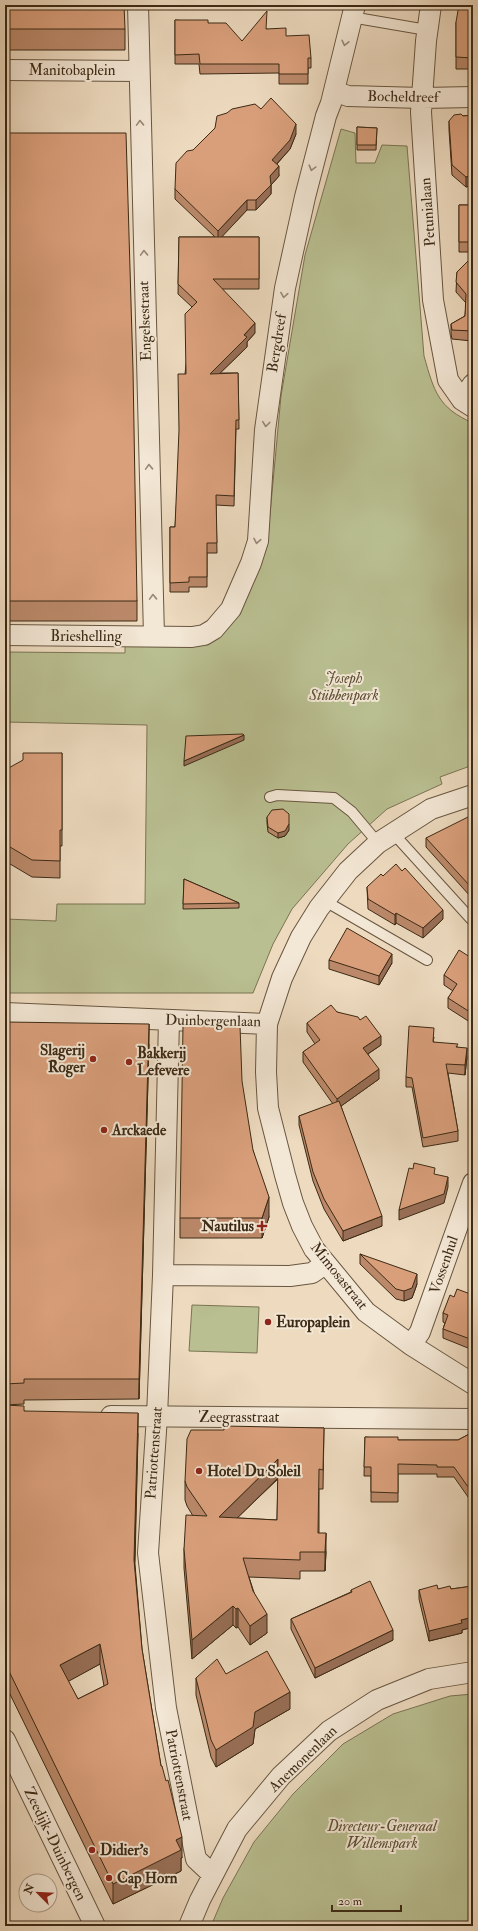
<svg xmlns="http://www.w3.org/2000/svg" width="478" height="1931" viewBox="0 0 478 1931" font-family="'IM FELL Double Pica',serif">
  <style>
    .green { fill: #b9bf91; stroke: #7a7453 }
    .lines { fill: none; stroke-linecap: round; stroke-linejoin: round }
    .lane-casing { stroke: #685640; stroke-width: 12 }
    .street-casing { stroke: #685640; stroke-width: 22 }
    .lane { stroke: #f3e7d5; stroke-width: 10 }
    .street { stroke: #f3e7d5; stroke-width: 20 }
    .wall { fill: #bb896a; stroke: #3c2a15; fill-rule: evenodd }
    .shaded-wall { fill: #986f56; stroke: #3c2a15 }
    .building { fill: #d99f7b; stroke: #3c2a15; fill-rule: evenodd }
    .oneway { stroke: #988875 }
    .poi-dot { fill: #8f2418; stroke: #f3e7d5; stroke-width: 1.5 }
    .labels { text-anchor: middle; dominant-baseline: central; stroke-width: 4; stroke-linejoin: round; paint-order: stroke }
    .street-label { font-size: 15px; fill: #3c2a15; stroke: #f3e7d5 }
    .park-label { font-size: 15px; font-style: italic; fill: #5b4f34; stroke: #f3e7d5 }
    .poi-label { font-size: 15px; font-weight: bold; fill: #3c2a15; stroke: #f3e7d5; text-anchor: start }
  </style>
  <rect width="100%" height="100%" fill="#eddabf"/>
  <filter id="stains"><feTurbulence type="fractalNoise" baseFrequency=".005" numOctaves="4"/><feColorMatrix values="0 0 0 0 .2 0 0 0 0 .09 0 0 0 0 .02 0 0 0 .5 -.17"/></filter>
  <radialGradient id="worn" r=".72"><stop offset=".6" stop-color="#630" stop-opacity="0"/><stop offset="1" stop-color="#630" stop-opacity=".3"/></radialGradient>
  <!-- green -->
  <path class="green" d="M341,129l14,4 1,30h19l7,-18 25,1 17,210c10,35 14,52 49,67v342l-33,12 2,7 -55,25 -39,35 -56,65 -19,35 -20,49h-248v-74l51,2 1,-17h88l2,-179 -142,-3v-70l120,1v-10h74l69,-107 13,-140 24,-141z
    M192,1305l67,2 -2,46 -68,-2z
    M473,1694v232h-262l12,-28 31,-56 39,-48 50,-50 50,-30 57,-18z"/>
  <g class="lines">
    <!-- lane casing -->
    <g class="lane-casing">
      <path id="lane" d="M351,17l76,13
        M270,797l7,-2 57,3 18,14 26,31
        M393,833l78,86
        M325,901l102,59"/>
    </g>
    <!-- street casing -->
    <g class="street-casing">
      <path id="street" d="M138,5l16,631
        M431,5l-5,36 -5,71 12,188 15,80 14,20 11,7
        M5,70l134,1
        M334,91l14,5 74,2 51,-1
        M462,400l11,-16
        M5,635l187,2 12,-2 10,-6 17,-20 20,-46 7,-22 7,-111 20,-142 20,-91 21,-81 5,-13 24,-98
        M473,795l-42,14 -53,34 -30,28 -29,37 -18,29 -19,41 -15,46 -1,48 2,36 17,67 8,28 9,23 12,23 52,63 45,33 62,39
        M5,1013l262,11
        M169,1020l-6,255 -6,141 -9,137 18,155 30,151 17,16
        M163,1275l127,1 22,-3 13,-9
        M411,1345l9,-13 53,-149
        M111,1416l362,3
        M5,1740l90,186
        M189,1926l11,-26 37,-71 44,-53 48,-45 48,-31 52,-21 44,-7"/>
    </g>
    <!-- lane -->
    <use href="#lane" class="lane"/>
    <!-- street -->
    <use href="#street" class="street"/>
  </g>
  <!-- wall -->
  <path class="wall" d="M5,5l120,24v21h-120z
    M473,5v64h-17v-47z
    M175,20l33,3 34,18 25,-12 19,7 25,22v10h-3v16h-29v-11l-79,1 -1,-10h-24z
    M261,109l35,25 -6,15 -13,15 2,12 -8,9v9l-15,16h-9l-26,27h38v52h-37l33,44 -8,9v5l-27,26h18l1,56h-3l-2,77 -18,-1 1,48h-10v34h-18v5h-19v-65h5l10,-153 7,-67 -14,-13 1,-57h36l-40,-38v-10l18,-39z
    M473,115v70l-7,2 -14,-12 -3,-45v-9l14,-5z
    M357,127l20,1 -1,22h-19z
    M5,133l132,468v20h-132z
    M459,205h14v47h-14z
    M473,256v85h-1l-20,-2 -1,-5v-10l14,-8 1,-13 -10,-11 1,-20z
    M62,753v93h-2v32l-28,-1 -27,-16v-91z
    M267,817l22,13 -4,6 -7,2 -10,-6 -1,-9z
    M473,822l-3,74 -44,-49v-9z
    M383,876l60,43 -20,19 -27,-15 -1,2 -27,-16 -1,-22z
    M184,879l55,24v5l-56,1z
    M473,959v65l-25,-16v-10l5,-7 -9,-6v-10z
    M329,960l63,3 -13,22 -50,-16z
    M337,1012l23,8 21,25 -13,9 11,25 -38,27 41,120 -39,15 -19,-32 -11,-28 -14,-56v-9l34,-12 -30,-42v-10l12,-8 -8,-12v-9z
    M5,1022l144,22 -10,355 -115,1v4l-19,1z
    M434,1037l-1,5 25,5 9,10 -2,18 -17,-2 10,58v10l-35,6 -11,-60h-6v-10z
    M253,1150l16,67 -7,21h-82v-20z
    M473,1246v23l-4,-2v-9z
    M360,1254l57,30 -5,14 -8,3 -8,-2 -36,-35z
    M473,1295v55l-30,-12v-9l2,-6 -2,-1v-9l11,-16z
    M5,1405l19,6 114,22 -3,131 7,85 19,117 21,92h-1v13l-68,33 -108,-220zM100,1664l4,22 -26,13 -10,-18z
    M324,1428l-1,61h-4v44l7,19 -1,19h-25v8l-51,-2 18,56 -17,12 -12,-18 -2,1 -3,-3 -41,34 -8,-91v-19l9,-33 -6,-10 -2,-6v-19l39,-51zM278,1479l-1,41 -40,-2z
    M473,1432v72l-19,-27h-17v-3h-39v28h-27v-26h-7l1,-39 33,3h60z
    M471,1526h2v16l-2,-6z
    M473,1586v41l-11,3v3l-33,8 -10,-42v-9l32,-1z
    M351,1590l42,50 -78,38 -24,-49v-10l60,-27z
    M226,1674l64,35 -35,20 -2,15 -37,23 -5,-10 -15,-62v-17z"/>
  <!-- shaded-wall -->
  <path class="shaded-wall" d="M296,124v10l-6,15 -18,20v-9z
    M279,166v10l-8,9v9l-15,16v-10l14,-24z
    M473,175v10l-7,2v-10z
    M247,200v10l-29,31v-10z
    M255,323v10l-8,9v5l-37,36v-9z
    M244,735v5l-60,26v-5z
    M289,824v6l-4,6 -7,2v-5z
    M473,885v10l-3,1v-10z
    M443,910v9l-20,19v-10z
    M396,913v10l-1,2v-10z
    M392,954v9l-13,22v-9z
    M149,1024v20l-10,355v-20z
    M381,1036v9l-18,12v-9z
    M467,1048v9l-2,18v-10z
    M379,1069v10l-42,30v-10z
    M448,1177v10l-4,16 -45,17v-10z
    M269,1197v20l-7,21v-20z
    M382,1216v10l-39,15v-10z
    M417,1274v10l-5,14 -8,3v-10z
    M138,1413v20l-4,147v-20z
    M278,1459v19l-59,58v-19z
    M326,1533v19l-1,19v-19z
    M233,1606v19l-41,34v-19z
    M238,1608v19l-2,1v-19z
    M267,1614v19l-17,12v-19z
    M473,1617v10l-11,3v3l-33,8v-10l32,-11z
    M393,1630v10l-78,38v-10z
    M100,1644v20l-40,22v-21z
    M290,1692v17l-35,20 -2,15 -37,23v-17l39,-38z
    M182,1837v21h-1v13l-68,33v-20l63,-44z"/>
  <!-- building -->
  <path class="building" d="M5,5h119l1,24h-120z
    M459,5h14v53l-17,-1v-35z
    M267,11l-1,18 20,-1v8l23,-1 2,23h-3v16h-29v-10h-79l-1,-10 -24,1v-35h33v3h18l16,18z
    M271,98l25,26 -6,16 -18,20 7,6 -9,10 1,9 -15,15h-9l-29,31 -43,-42 1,-26 11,-12 6,-1 22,-22 2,-12 10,-3 5,-4 23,-5 6,5z
    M461,114l2,2 10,-1v60l-7,2 -14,-12 -3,-44 5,-6z
    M357,127l20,1 -1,17h-19z
    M5,133h121l7,237 4,231h-132z
    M459,205h14v37h-14z
    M179,237h80v42h-46l42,44 -11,12 3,2 -37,37 28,-1 1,47h-3l-2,76 -18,-1 1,48h-10v34h-18v5l-19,1v-56h5l4,-97 -1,-56h8l-1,-60 12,-12 -19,-18z
    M473,256v75h-1l-20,-1 -1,-6 14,-8 1,-22 -10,-12 1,-10z
    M243,734l1,1 -60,26 2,-25z
    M23,753h39v77h-2v31l-28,-1 -27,-16v-74l18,-10z
    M283,809l6,5v10l-4,7 -7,2 -10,-6 -1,-10 5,-7z
    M470,816l3,6v63l-3,1 -44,-48z
    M396,864l6,7 3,-3 38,42 -20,18 -27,-15 -1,2 -27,-16 -1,-12 14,-13 2,2z
    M184,879l55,24 -56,1z
    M347,928l45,26 -13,22 -50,-16z
    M459,950l14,9v55l-25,-16 9,-14 -13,-9z
    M331,1005l6,7 21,5 2,3 6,-4 15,20 -18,12 16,21 -42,30 -34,-47 17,-12 -13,-17z
    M5,1022l144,2 -10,355h-115v4l-19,1z
    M183,1025l57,1 2,55 11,69 16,47 -7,21h-82z
    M409,1026l25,2 -1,14 25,2 -2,3 11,1 -2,17 -19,-1 12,67 -35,7 -11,-60 -6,-1z
    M339,1101l43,115 -39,15 -19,-32 -11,-27 -14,-56z
    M414,1163l21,5 -1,6 14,3 -4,17 -45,16 10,-42 4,1z
    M473,1246v13l-4,-1z
    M360,1254l57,20 -5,14 -8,3 -8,-2z
    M457,1289l16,6v45l-30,-11 5,-14 -5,-2 7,-18 4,2z
    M5,1405l19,1v5l114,2 -4,147 8,89 19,117h1l4,15 2,-1 14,57 -6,3 5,10 -68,34 -108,-221zM100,1644l8,40 -30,15 -18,-34z
    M224,1426l100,2 -1,42 -4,-1 -1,64h8l-1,19h-25v8l-57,-2 10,33 14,23 -17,12 -12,-18 -2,1 -3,-3 -41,34 -8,-91 2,-34 21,1 -20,-29 -2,-6 2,-42 4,-9h33zM278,1459l-1,61 -58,-3z
    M473,1432v62l-19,-27h-17v-2l-39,-1v29l-27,-1v-25h-7l1,-30h33v3h60z
    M370,1581l23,49 -78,38 -24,-49 61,-27 -1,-2z
    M437,1585l1,4 12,-3 1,3 22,-3v31l-12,3 1,3 -33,8 -10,-41z
    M267,1651l23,41 -35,20 -2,15 -37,23 -5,-10 -15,-62 21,-19 9,15z"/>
  <!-- one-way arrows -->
  <defs><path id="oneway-chevron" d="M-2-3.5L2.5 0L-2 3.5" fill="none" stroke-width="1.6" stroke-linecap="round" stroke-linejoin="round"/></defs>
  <g class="oneway">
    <use href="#oneway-chevron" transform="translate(345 43) rotate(103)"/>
    <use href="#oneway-chevron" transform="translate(140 123) rotate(-92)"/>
    <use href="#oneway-chevron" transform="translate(312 168) rotate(105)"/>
    <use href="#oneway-chevron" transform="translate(144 253) rotate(-92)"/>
    <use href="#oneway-chevron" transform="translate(284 295) rotate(99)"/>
    <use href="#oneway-chevron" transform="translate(266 424) rotate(97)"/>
    <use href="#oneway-chevron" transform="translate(149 467) rotate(-92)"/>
    <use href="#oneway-chevron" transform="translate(257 541) rotate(101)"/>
    <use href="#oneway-chevron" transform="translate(153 597) rotate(-92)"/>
  </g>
  <!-- markers -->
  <g class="poi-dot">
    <circle cx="93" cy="1059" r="4"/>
    <circle cx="129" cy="1062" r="4"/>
    <circle cx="104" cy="1130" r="4"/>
    <path d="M260 1220h4v4h4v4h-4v4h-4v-4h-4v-4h4z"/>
    <circle cx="268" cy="1322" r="4"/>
    <circle cx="199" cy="1471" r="4"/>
    <circle cx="92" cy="1850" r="4"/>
    <circle cx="109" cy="1878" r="4"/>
  </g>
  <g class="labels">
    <!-- street labels -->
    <g class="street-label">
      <text x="72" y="70">Manitobaplein</text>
      <text transform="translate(403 97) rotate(1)">Bocheldreef</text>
      <text transform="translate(428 212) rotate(-94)">Petunialaan</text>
      <text transform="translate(145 321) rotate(-92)">Engelsestraat</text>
      <text transform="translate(277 343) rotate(-81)">Bergdreef</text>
      <text x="86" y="636">Brieshelling</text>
      <text transform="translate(213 1021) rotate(1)">Duinbergenlaan</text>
      <text transform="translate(444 1265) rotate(-71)">Vossenhul</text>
      <text transform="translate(339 1276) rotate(51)">Mimosastraat</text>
      <text x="239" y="1417">Zeegrasstraat</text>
      <text transform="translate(154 1453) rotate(-86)">Patriottenstraat</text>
      <text transform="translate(303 1759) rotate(-44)">Anemonenlaan</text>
      <text transform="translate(179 1775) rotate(79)">Patriottenstraat</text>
      <text transform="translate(55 1844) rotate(64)">Zeedijk-Duinbergen</text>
    </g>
    <!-- park labels -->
    <g class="park-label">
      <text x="344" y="678">Joseph<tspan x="344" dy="17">Stübbenpark</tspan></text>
      <text x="382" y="1826">Directeur-Generaal<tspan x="382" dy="17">Willemspark</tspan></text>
    </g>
    <!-- poi labels -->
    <g class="poi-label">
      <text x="85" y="1050" text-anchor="end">Slagerij<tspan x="85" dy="17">Roger</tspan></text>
      <text x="137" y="1053">Bakkerij<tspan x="137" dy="17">Lefevere</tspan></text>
      <text x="112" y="1130">Arckaede</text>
      <text x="254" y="1226" text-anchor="end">Nautilus</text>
      <text x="276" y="1322">Europaplein</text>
      <text x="207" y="1471">Hotel Du Soleil</text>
      <text x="100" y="1850">Didier's</text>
      <text x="117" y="1878">Cap Horn</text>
    </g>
  </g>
  <!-- margin -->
  <rect width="478" height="1931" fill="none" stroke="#eddabf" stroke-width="20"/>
  <rect x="6" y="6" width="466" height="1919" fill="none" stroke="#3c2a15" stroke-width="2"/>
  <rect x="10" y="10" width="458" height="1911" fill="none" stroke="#3c2a15"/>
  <!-- north arrow -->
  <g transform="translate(38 1893) rotate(294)"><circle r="19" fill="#f3e7d5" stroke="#aa9b88"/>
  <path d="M0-3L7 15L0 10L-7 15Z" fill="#8f2418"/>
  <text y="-6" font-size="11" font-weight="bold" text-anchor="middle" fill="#3c2a15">N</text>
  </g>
  <!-- scale -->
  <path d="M332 1905v6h69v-6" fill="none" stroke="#3c2a15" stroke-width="2"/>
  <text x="338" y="1905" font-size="12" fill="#3c2a15" stroke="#f3e7d5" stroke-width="3" paint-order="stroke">20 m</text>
  <rect width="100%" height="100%" filter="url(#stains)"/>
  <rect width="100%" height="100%" fill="url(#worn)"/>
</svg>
